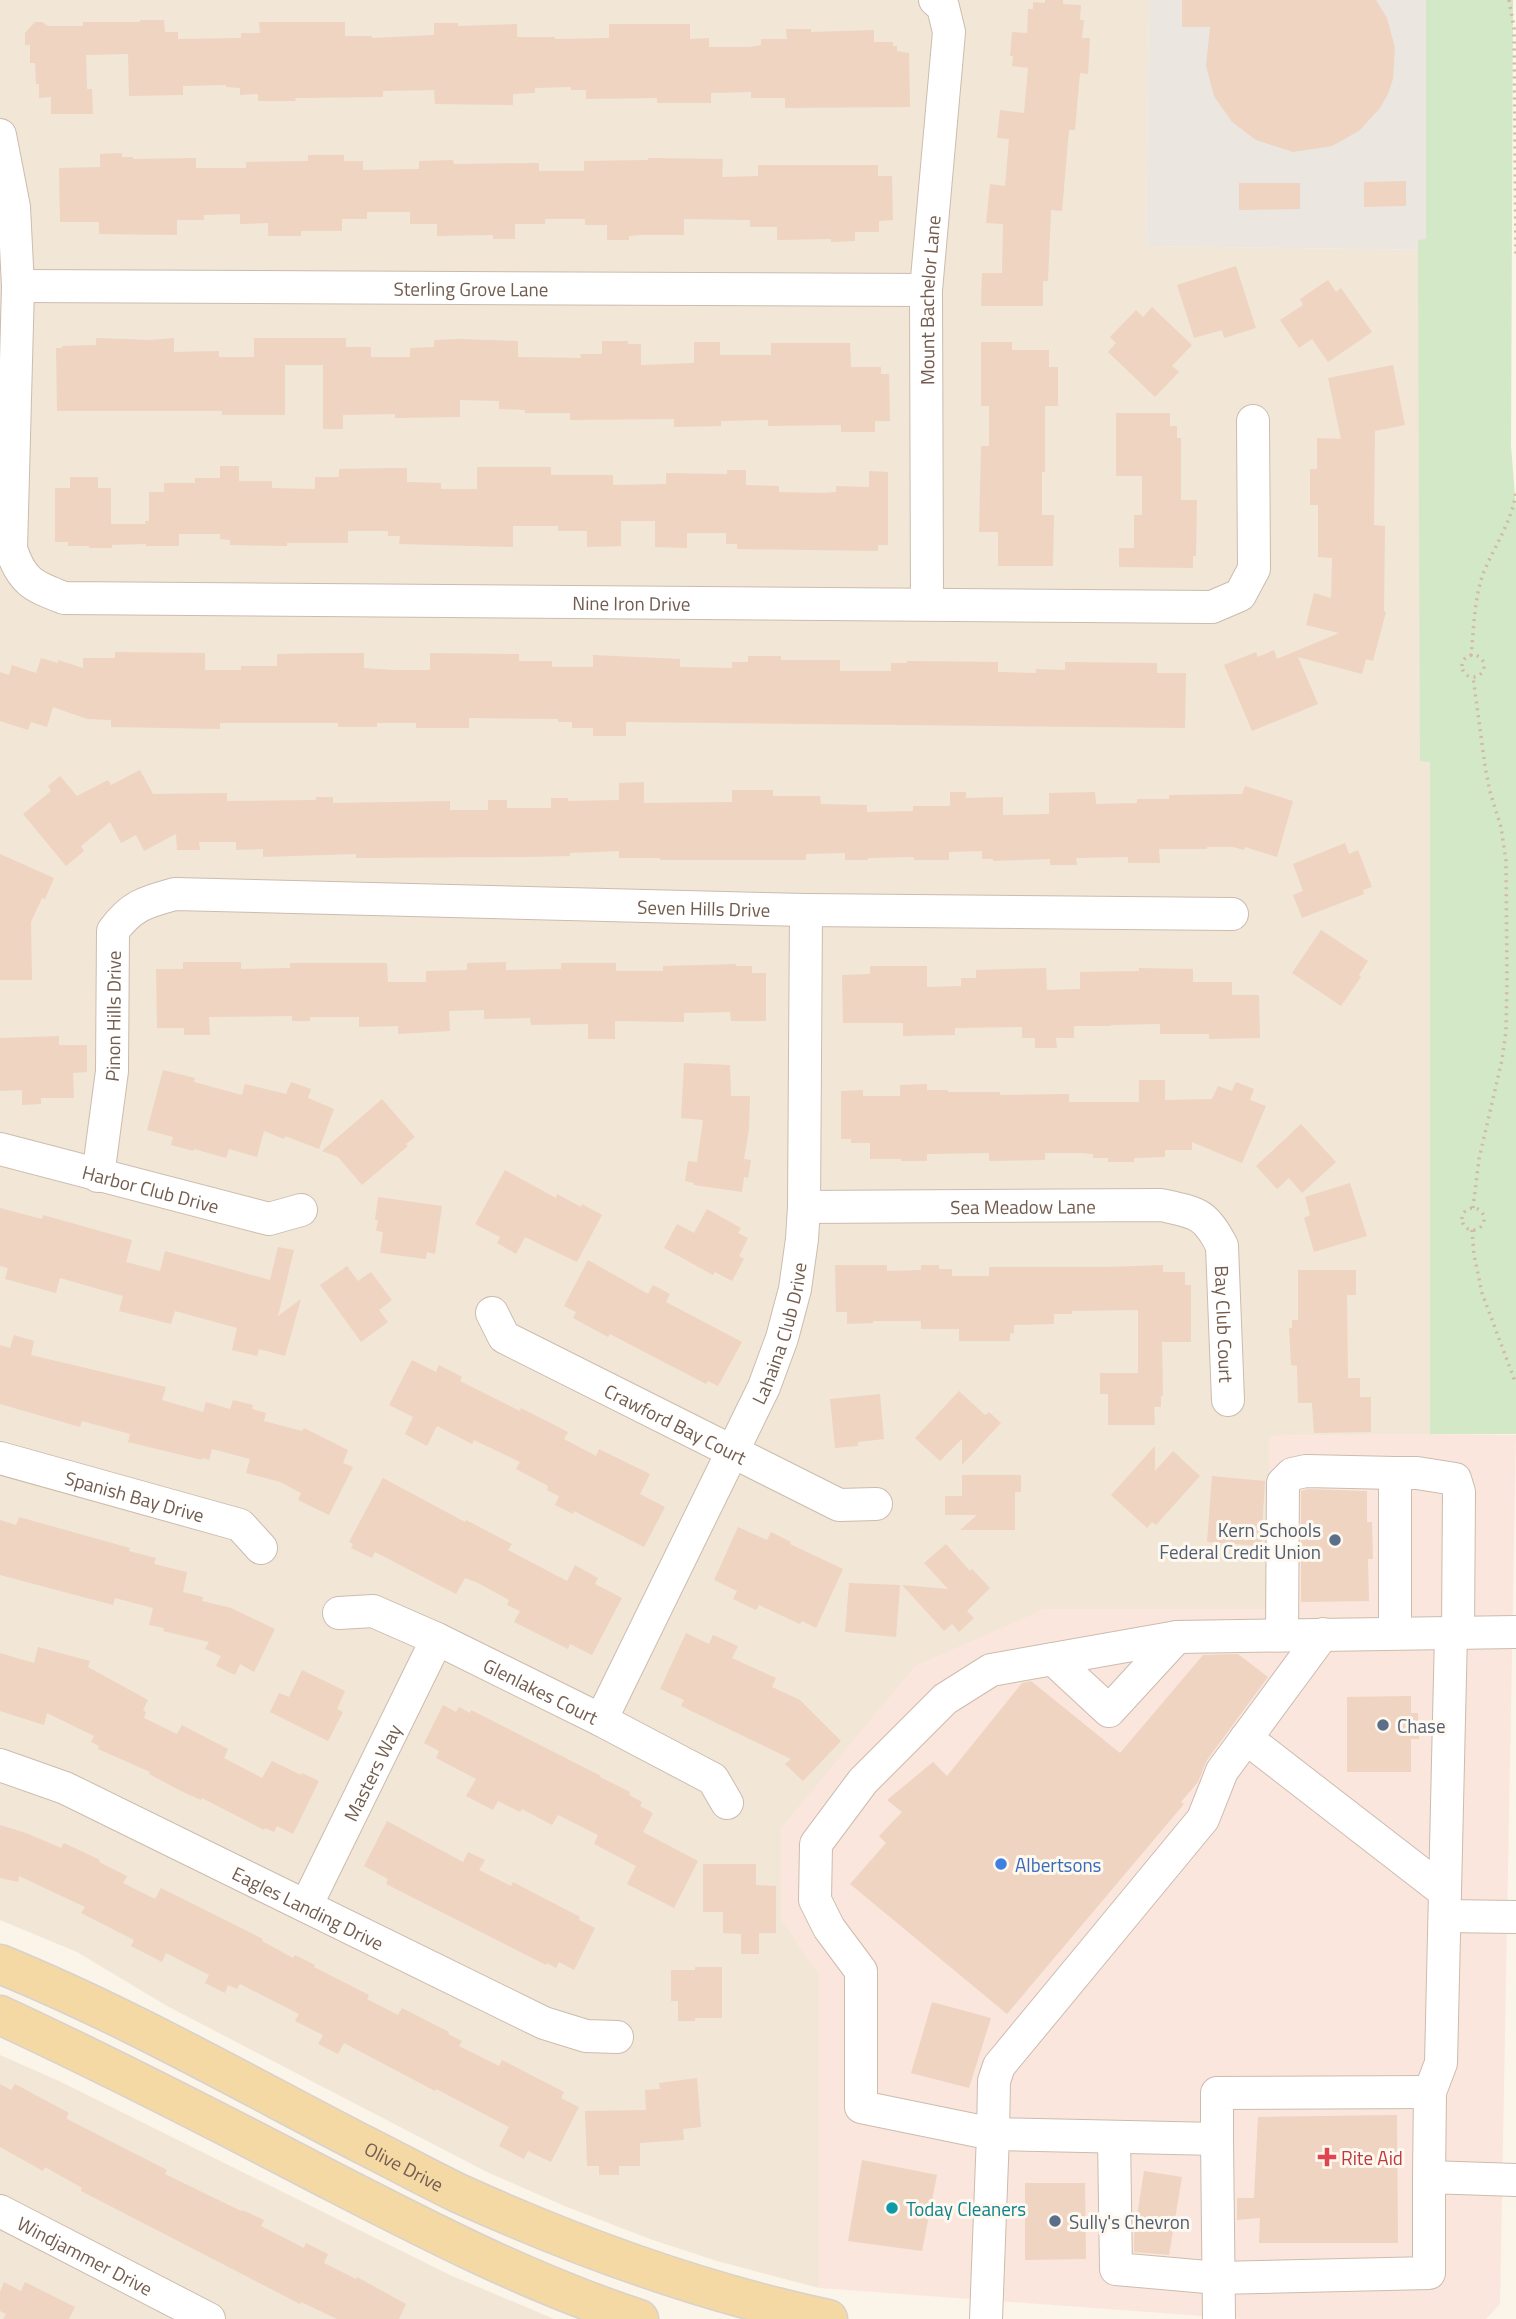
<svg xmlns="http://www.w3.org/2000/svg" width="1516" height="2319" viewBox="0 0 1516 2319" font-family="'Titillium Web',sans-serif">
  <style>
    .residential { fill: #f2e6d7 }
    .commercial { fill: #fae6dc }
    .industrial { fill: #ece6e1 }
    .green { fill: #d3e8c7 }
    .building { fill: #eed4c1 }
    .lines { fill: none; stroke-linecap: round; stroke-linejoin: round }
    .minor-casing { stroke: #ccbcae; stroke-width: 34 }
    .major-casing { stroke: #d8d1cd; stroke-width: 41 }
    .path { stroke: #d3b8a4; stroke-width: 3.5; stroke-dasharray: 2 5; stroke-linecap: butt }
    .minor { stroke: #fff; stroke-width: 32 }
    .major { stroke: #f4d9a5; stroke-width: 38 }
    .service-dot { fill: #5c6f8a; stroke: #fef8ee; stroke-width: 2.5 }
    .shop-dot { fill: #3f7fe0; stroke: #fef8ee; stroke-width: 2.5 }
    .health-dot { fill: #e0444e; stroke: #fef8ee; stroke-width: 2.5 }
    .culture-dot { fill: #0f9aa8; stroke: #fef8ee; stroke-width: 2.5 }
    .labels { text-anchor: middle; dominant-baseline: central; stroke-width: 6; stroke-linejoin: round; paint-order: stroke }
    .street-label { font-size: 19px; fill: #735c4e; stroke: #fef8ee }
    .service-label { font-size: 19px; fill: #4e5e75; stroke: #fef8ee; text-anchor: start }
    .shop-label { font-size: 19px; fill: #366cbe; stroke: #fef8ee; text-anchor: start }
    .health-label { font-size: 19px; fill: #be3a42; stroke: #fef8ee; text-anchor: start }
    .culture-label { font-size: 19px; fill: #0d838f; stroke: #fef8ee; text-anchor: start }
  </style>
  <rect width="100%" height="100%" fill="#fbf4e8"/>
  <!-- residential -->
  <path class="residential" d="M0,0h1149l-3,246 288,4 -4,1184 -161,2v173h-225l-263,310 38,55v314l-102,-27 -67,-22 -83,-32 -80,-35 -320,-166 -90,-54 -77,-32z
    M0,2055l59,26 391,194 104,44h-554z"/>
  <!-- commercial -->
  <path class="commercial" d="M1430,1434l86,1 -16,869 -14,15h-242l-425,-31v-314l-38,-55v-91l134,-162 129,-57h225v-173z"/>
  <!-- industrial -->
  <path class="industrial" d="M1149,0h280l5,250 -288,-4z"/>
  <!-- green -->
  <path class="green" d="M1426,0h87l-2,446 5,63v925h-86v-672l-10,-1 -2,-472v-49l8,-1z"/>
  <!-- building -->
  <path class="building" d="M1045,0h18v4l18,1 -1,15h4l-2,18h8l-2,36 -8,-1 -5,57h-6l-7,81 -11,-1 -3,71h-5v25h-62l1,-33h20l1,-49 -17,-1 4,-39 15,2 4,-47 -12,-1 3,-28 24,3 4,-45 -16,-2 1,-10h-3l2,-24 15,1 1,-24h5v-7l12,1z
    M1182,0h194l11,18 8,30 -2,31 -5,15 -8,14 -21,23 -27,15 -39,6 -37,-12 -24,-18 -18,-26 -8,-30 4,-39h-28z
    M140,20h24l1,12h13v7l63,-1v-5h19l-1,-11h86v14h27v2l62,-3v-12h24v3l59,-2v13h38v2l54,-1v-14h81v15l19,-1v9h41l11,-2v-6h26l-1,-10h25v3l63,-2v12h19v4h4v5l12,2 1,54 -125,1v-10h-34v-6l-40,1v10h-54v-5l-71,1v-9h-15v-3l-36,1v5l-22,1v11l-78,-1 -1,-14 -51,1v6l-88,1 1,3h-38v-7l-18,1v-7l-14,-1v-2l-43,1v9l-54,1 -1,-42 -42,1 1,34h5l1,25h-42v-17l-12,1v-14h-3l-1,-21h-5v-18h-5v-12l10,-11h7l6,4h35v-4h57z
    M122,153v4h11v2l63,-1v10h50v-6l62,-1v-6h36v6h19v9l56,-1v-8l34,-1 1,4 85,-1v8h45v-10l64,-1v-2l75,1 -1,18 36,-1v-11h120v11h14l1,44 -14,1v11h-24v9l-24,1v-3l-54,1v-13h-27v-7h-8l-58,-1v16h-42l-13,1v4h-22v-15h-22v-6h-40v5h-30v15h-22v-4l-56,1v-12h-27v-12h-43v7h-25v12h-41v5h-33v-13l-28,1v-10l-36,1v5h-27v15l-78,-1v-12h-39l-1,-54 41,-1v-13z
    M1406,181v25l-42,1v-25z
    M1239,183h61v26l-61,1z
    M1236,266l20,62 -32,10 -2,-8 -28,8 -17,-53z
    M1328,280l8,12 5,-4 31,44 -44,30 -16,-23 -13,9 -19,-28 23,-15 -3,-6z
    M1152,307l40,38 -20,21 7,6 -24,25 -47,-45 8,-9 -6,-6 26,-27 7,7z
    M96,338l54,2 24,-2v14l45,-1v6h35v-19h92v9h25v10h39v-9l24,-1v-7l25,-1 59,2v16l63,1 -1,-4h22v-13h26v3h13v21l53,-2v-21h26v13h51v-12h79l1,24h30v7h8l1,47h-15v11h-34v-7l-73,1v-6l-47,1v5l-47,1v-8l-104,1v-7h-45v-3l-26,-1v-8l-39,-1v17l-65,1v-4l-52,1v14h-20v-64h-38v50h-63v-4h-165l-1,-63h6v-2l34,-1z
    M981,342h31v8h37v17h9v39h-13v66h-3v43h12l-1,51h-55v-34h-19l2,-86h8v-40h-8z
    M1393,365l12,60 -30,6 -1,94 11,1 -1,85 2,1 -13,49 -7,-2 -4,15 -64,-17 20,47 -66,27 -28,-66 32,-13 2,5 16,-7 3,9 62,-26 -33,-8 8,-32 17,5 1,-40 -14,-1v-52h-8v-36h7v-31l24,1 -13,-61z
    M1116,413h54v13h7v12h4v62h16l-1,56h-3v12l-74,-1v-19h15v-33h8v-39h-26z
    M220,466h19v15h33v7l43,1v-12h24v-8l50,-1h18v14l34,1v6h36v-22h74v8h62v10l53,-1v-11l61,1v-4h19v15l33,1v6l42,1 15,-1v-6l33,1v-16l19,1v73h-10v6l-141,-2v-5h-11v-11h-39v15l-32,-1v-26h-34v25l-34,1v-16h-29v-5h-45v21l-114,-3 1,-8h-12v-5h-40v12h-61v3l-57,-1v-5l-10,-1v-5h-41v12h-33v-2l-34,1v3h-23v-2h-21v-4h-13v-54h15v-11h28v11h13v36h35l-1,-3h4v-29h15v-9h31v-5h25z
    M115,652l90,1v17h36v-4h36v-12l55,-1h32v15l30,2h36v-17l89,1v7h33v6h41v-12l87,4v8l52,1v-6h16v-6h33v4h59v11h51v-8h16v-2l91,1v10l38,1v-4l29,1v-8l92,1v10h29l-1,55 -559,-6v14h-33v-8h-21v-6h-14v-3l-89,-1v10h-53v-5h-39v4h-39v-4h-118v6l-109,-2v-7l-24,-1 -34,-12 -6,20 -16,-5 -3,8 -28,-9v-49l9,3 3,-10 24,8 5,-15 17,5v-3l25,8v-10h32z
    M140,770l13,24 74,-1v8l89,-1v-3h17v6l117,-2v9h38v-10h19v8h44v-10h17v3l51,-1v-17l25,-1v21l88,-1v-12h41v6h47l1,8 46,1v7l46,-1v-5h37v-14h16v6l37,-1v18l46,-1v-21l46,-1 1,12 41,-1v-4h32v-4l73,-1 3,-8 48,15 -16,56 -32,-10 -1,3 -11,-3h-26v2h-48l1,14h-32v-6l-52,1 1,7h-27v-6l-57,2v-2h-11v-8l-33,1v8h-35v-3l-46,1v2h-23v-7l-39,1v6h-146v-2h-41v-7l-49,2v3l-46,1 -168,1v-4l-93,3v-8l-27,1v-8h-37l1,8h-23l-1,-16 -32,17 -8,-16 -15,8 -11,-21 -29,24 3,5 -18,15 -43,-52 28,-23 -3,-5 12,-10 17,20 31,-16 3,5z
    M1345,843l4,11 9,-4 14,37 -9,3 1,4 -62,24 -9,-23 10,-4 -10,-27z
    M0,854l54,24 -9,21 -3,-1 -11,24 1,58h-32z
    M1321,930l47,31 -9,14 2,2 -20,29 -49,-33z
    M183,962h58v7l49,-1v-5h97l1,19h38v-11l41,-1v-7l39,-1v8l55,-1v-6h55v8h47v-5l73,-2v2h16v7h14v48h-35l-1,-9 -46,1v9l-69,-1v18h-27v-15l-57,1 -1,-7 -46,1v-9l-35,1 1,20 -52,3v-8l-39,1v-10h-49v4h-18v-5l-83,1 1,18h-26v-7h-27l-1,-59h27z
    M870,966h57v21l34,-1v-8h15v-8l70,-2 1,22 33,-1v-17l59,-1v-3l54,1v13h39v13h27l1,43 -51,1v-5h-49v-10l-49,1v1h-37v12h-18l1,10h-22v-10h-13v-11l-67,1v7l-52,1v-13h-60l-1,-48 28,-1z
    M59,1036v9h28v27l-14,1 1,25h-33v6l-19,1v-15l-22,1v-53z
    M684,1063l46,2 1,31h19l-1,33 -5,30 7,1 -3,18 -4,-1 -2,15 -48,-7v-2l-9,-2 3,-20 9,1 6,-42 -22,-2z
    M163,1070l32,8 -1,4 48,13 3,-11 41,10 5,-12 20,7 -3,9 26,11 -15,40 -34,-13 -1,3 -20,-8 -7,26 -28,-8 -3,9 -32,-9 -1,2 -22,-6 2,-8 -26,-7z
    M1139,1080h26v20l47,-1 6,-13 14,5 4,-9 18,7 -4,11 16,6 -24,57 -50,-21v8h-27v7l-31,1v4h-26v-4h-15v-4l-13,-1h-35v7l-56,1v-8l-62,1v7h-26v-2h-31v-16h-19v-4h-10v-48l22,-1v6h37v-11l27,-1v6h21v2h52v3l69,-1v8h70z
    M382,1099l33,38 -9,7 2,2 -46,39 -24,-28 -16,-6z
    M1301,1124l35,38 -34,31 -13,-15 -12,11 -21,-23z
    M505,1170l51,28 1,-4 24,13 1,-3 20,11 -25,47 -52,-25 -9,17 -19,-11 3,-6 -25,-13z
    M1350,1183l17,53 -53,16 -10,-34 6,-3 -5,-18z
    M378,1197l64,9 -7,48 -8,-2 -1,7 -46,-6 3,-21 -7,-1 2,-11h-3z
    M0,1208l42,11 1,-4 89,25 -6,22 34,9 5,-20 105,29 8,-33 16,3 -16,66 23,-17 -16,57 -26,-7 -2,7 -25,-6 5,-22 -62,-17 -4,13 -52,-13 4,-15 -63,-18 -4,15 -51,-14 3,-11 -8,-2z
    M707,1209l34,19 -3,5 10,5 -9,18 5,3 -12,22 -17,-9 -2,3 -49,-27 13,-24 17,9z
    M588,1260l60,34 5,-9 17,9 -4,8 76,40 -24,44 -10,-5 -2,3 -96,-50 -2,3 -35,-19 3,-6 -12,-6z
    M835,1265h52v6l34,-1v-5h18v4h13v7h37v-9h116l58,-2v7h22v13h6v57h-29l1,54h-2v11h-7l1,18h-47v-31h-8v-21h38v-63l-66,1v3h-18v10l-40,1v8l-4,1v7h-51v-12h-38v-8h-48v2l-26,1v-12h-11z
    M347,1266l11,15 13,-9 21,28 -13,10 9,12 -27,20 -41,-57z
    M1298,1270h58v25h-9l1,83h12v19h11v35l-57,1 -2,-30h-14l-1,-37 -6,-1 -2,-37h3v-8h6z
    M14,1335l20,6 -3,14 135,32 -4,13 41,12 3,-10 24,7 3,-9 20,5 -1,4 14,4 -2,8 38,10 2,-3 44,22 -5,13 10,4 -24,48 -31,-15 3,-7 -21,-11 -34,-9 4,-14 -38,-10 -3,11 -7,-2v2l-74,-18 2,-8 -48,-13 -2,6 -80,-23v-59l10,3z
    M412,1360l24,12 3,-7 23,12 -2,4 60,30 1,-3 47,24 -4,7 32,17 3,-7 51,25 -10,20 25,13 -21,40 -70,-36 -1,3 -18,-9 4,-9 -12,-6 1,-4 -32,-17 4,-7 -46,-22 -2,4 -35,-18 -10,20 -22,-12 8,-17 -24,-12z
    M959,1391l26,24 4,-3 12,11 -39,42v-26l-22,22 -25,-23z
    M880,1394l4,45 -26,3v4l-23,2 -5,-49z
    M1155,1446v25l18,-20 27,25 -44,49 -4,-3 -5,6 -36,-33z
    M962,1475h59v17h-6v38h-55l17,-15h-32v-19h17z
    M1212,1476l53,5 -4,65 -54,-4z
    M383,1478l82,44 1,-2 46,24 -4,6 59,31 8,-16 23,13 -3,6 27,14 -30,57 -22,-11 -2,5 -54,-27 6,-11 -13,-6 2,-5 -31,-17 -13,-5 -9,16 -81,-42 -3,6 -21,-10 2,-4 -4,-2z
    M1308,1489l59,2v31h5l1,37h-5l1,42 -68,1v-111z
    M19,1517l111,31 -1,3 27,7 -2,6 33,8 -4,20 20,5 -1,4 29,7 44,21 -21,43 -14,-8 -5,11 -19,-9 5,-10 -16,-7 4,-7 -46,-11 1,-3 -15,-3 4,-17 -38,-10 -2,7 -113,-30v-55l16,5z
    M738,1527l29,13 4,-8 20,10 -1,2 53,25 -27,59 -14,-7 -2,3 -41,-19 -3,5 -23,-11 4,-8 -23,-11z
    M946,1544l24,27 2,-2 18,19 -23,23 7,7 -15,14 -7,-8 -8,7 -42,-46 46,4 -24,-26z
    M849,1583l51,2 -4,52 -51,-5z
    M686,1633l23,11 4,-9 25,11 -6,12 44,20 -4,9 28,13 41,41 -38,40 -18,-17 6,-5 -110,-53 3,-6 -24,-11z
    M38,1647l52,14 -2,6 60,33 -5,10 3,2 -2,6 33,16 5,-9 19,10 27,14 -4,9 38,20 10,-17 29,14 1,-2 17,8 -26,53 -16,-8 -3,6 -9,-4 -1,2 -62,-32 -1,2 -18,-8 -34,-18 1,-2 -52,-23 1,-3 -8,-4 3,-6 -47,-23 -3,12 -44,-14v-58l34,10z
    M1238,1654l30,23 -61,83 -9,22 -17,20 3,2 -177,210 -157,-130 36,-41 -7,-7 23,-24 -15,-12 46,-38 14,14 75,-93 9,-2 89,72 83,-98z
    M302,1670l43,21 -8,18 6,3 -15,29 -58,-29 9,-19 10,4z
    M1411,1696v17h7l1,26h-8v33h-64v-75z
    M443,1705l13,7 3,-5 11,6 1,-3 130,66 -1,1 30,15 -1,3 13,7 -2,4 13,7 -10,19 55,29 -24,47 -47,-24 9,-18 -42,-22 4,-9 -40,-20 -6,10 -30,-16 -2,3 -22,-11 -5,9 -27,-14 10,-17 -40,-21 3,-7 -15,-8z
    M387,1821l76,41 5,-10 17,8 -6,10 32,16 2,-4 67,35 -1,3 16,8 -21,42 -15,-8 -3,6 -9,-5 -1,2 -160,-81 2,-5 -24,-13z
    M0,1825l26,8 35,15 3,-5 36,17 -1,2 28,14 -4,7 32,16 6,-11 102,51 -1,2 31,17 2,-3 20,10 -1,2 55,28 -2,4 31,16 4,-7 47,24 -1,2 14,7 -3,5 40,20 3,-6 62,32 -3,6 18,9 -28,55 -23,-11 -4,8 -25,-13 10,-19 -73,-38 -1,2 -91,-48 -6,11 -20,-10 5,-9 -28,-14 4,-7 -59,-30 -3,5 -9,-4 -3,8 -20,-10 4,-8 -43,-22 -4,9 -31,-16 3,-6 -53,-27 4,-6 -66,-31 -1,6 -18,-4z
    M703,1864h53v21l20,1v47h-17v21h-18v-20l-18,-1v-21h-20z
    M695,1967h27v51h-27v3h-17v-20h-7v-31h24z
    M932,2002l59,16 -22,70 -58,-15z
    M697,2078l4,49 -18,2 1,11 -44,3v23h-21v9h-20v-9h-12l-2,-55 61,-1 -1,-20 15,-1 -1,-6z
    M0,2084l11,6 4,-6 54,29 -3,5 5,3 96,49 -2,4 76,37 1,-1 22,10 -3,6 43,22 2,-5 22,11 -4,9 32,16 1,-2 49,27 -7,15h-62l-36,-17 -1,2 -219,-113 1,-3 -37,-21 -2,4 -43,-24z
    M1397,2115l1,128h-139l1,-25 -23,2v-22h17l4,-81z
    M862,2160l75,15 -15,76 -74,-10z
    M1144,2171l38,6 -13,78 -35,-3v-17z
    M1025,2183h60l1,76 -61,1z
    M4,2282l17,9 4,-9 50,25 -6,12h-66l3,-5 -6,-3v-19z"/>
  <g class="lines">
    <!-- minor casing -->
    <g class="minor-casing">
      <g id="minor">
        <path id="s1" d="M0,135l14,72 4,79 -7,263c11,33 22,37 53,49l1148,9 28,-12 14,-26 -1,-148"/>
        <path id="s2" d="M18,286l908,4"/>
        <path id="s3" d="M927,604l-1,-314 23,-258 -6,-25 -8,-7"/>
        <path id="s4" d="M0,1149l269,70 32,-9"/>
        <path id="s5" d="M98,1176l14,-105 1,-140c19,-26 33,-29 62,-37l631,16 426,4"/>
        <path id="s6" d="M804,1207l357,-2c35,8 44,7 61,41l6,154"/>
        <path id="s7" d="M492,1313l12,24 335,168 37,-1"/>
        <path id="s8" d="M0,1458l240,67 21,23"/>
        <path id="s9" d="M339,1613l34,-2 64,28 164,81 112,59 14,24"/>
        <path d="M1395,1633v-160h22l38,6 4,13 -1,141"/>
        <path d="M1282,1635l1,-152 9,-9 14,-3 89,2"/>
        <path d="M1053,1659l56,52 68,-74"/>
        <path id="s10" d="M601,1720l163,-333 18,-49 13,-49 7,-50 2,-32 2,-297"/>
        <path d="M1246,1738l199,154"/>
        <path id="s11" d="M0,1765l65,23 479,235 42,13 31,1"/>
        <path id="s12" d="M306,1906l131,-267"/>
        <path d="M1445,1916l71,1"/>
        <path d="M1114,2137l2,132 102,9 211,-5v-96l87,3"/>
        <path d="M1217,2139v-46l213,-1"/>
        <path d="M1429,2177l1,-85 11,-29 10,-430"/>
        <path id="s13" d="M0,2211l209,108"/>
        <path d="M986,2319l7,-185 -132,-27v-136l-32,-43 -14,-28 1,-56 47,-63 82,-82 46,-29 186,-33 339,-5"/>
        <path d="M1219,2319l-2,-180 -224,-5 1,-53 5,-15 204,-247 19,-48 101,-137"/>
      </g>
    </g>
    <!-- major casing -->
    <g class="major-casing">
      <g id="major">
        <path id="s14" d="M0,1964c125,51 244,119 364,181 32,16 63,33 94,48 119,54 242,99 370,126"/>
        <path d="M0,2015c110,51 217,106 324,162 103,53 205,106 315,142"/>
      </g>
    </g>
    <!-- path -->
    <path class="path" d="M1509,0l5,28 2,226
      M1462 666a11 11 0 1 1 22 0a11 11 0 1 1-22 0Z
      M1471,656c3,-28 3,-61 14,-87 11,-25 27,-49 31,-76
      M1473,1208l6,-49 23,-99 4,-29 1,-51 -1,-119 -5,-34 -11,-35 -5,-26 -12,-89
      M1462 1219a11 11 0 1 1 22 0a11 11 0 1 1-22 0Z
      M1472,1230l2,25 8,38 34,91"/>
    <!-- minor -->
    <use href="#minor" class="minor"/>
    <!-- major -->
    <use href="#major" class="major"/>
  </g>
  <!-- markers -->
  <g class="service-dot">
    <circle cx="1335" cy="1540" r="7"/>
    <circle cx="1383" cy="1725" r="7"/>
    <circle cx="1055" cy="2221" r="7"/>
  </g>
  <circle class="shop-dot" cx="1001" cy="1864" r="7"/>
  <path class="health-dot" d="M1323.5 2146.5h7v7h7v7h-7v7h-7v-7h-7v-7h7z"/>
  <circle class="culture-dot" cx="892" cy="2208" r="7"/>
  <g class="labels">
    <!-- street labels -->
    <g class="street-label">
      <text stroke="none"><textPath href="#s2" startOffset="453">Sterling Grove Lane</textPath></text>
      <text stroke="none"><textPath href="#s3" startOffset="304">Mount Bachelor Lane</textPath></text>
      <text stroke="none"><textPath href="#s1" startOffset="1059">Nine Iron Drive</textPath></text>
      <text stroke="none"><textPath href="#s5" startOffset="849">Seven Hills Drive</textPath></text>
      <text stroke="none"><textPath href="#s5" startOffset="161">Pinon Hills Drive</textPath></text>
      <text stroke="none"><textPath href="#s4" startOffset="156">Harbor Club Drive</textPath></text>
      <text stroke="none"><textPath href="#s6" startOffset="219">Sea Meadow Lane</textPath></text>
      <text stroke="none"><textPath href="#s6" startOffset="513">Bay Club Court</textPath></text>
      <text stroke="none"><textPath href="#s10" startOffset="427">Lahaina Club Drive</textPath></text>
      <text stroke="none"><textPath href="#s7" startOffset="219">Crawford Bay Court</textPath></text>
      <text stroke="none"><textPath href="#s8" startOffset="140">Spanish Bay Drive</textPath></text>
      <text stroke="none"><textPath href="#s9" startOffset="220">Glenlakes Court</textPath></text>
      <text stroke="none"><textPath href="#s12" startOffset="149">Masters Way</textPath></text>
      <text stroke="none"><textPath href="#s11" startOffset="340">Eagles Landing Drive</textPath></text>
      <text stroke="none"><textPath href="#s14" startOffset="452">Olive Drive</textPath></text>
      <text stroke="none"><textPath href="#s13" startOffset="96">Windjammer Drive</textPath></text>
    </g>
    <!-- service labels -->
    <g class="service-label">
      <text x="1321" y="1529" text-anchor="end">Kern Schools<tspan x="1321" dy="22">Federal Credit Union</tspan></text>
      <text x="1397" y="1725">Chase</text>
      <text x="1069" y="2221">Sully's Chevron</text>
    </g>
    <!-- shop labels -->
    <g class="shop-label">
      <text x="1015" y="1864">Albertsons</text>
    </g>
    <!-- health labels -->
    <g class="health-label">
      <text x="1341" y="2157">Rite Aid</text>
    </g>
    <!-- culture labels -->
    <g class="culture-label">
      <text x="906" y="2208">Today Cleaners</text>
    </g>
  </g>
</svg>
